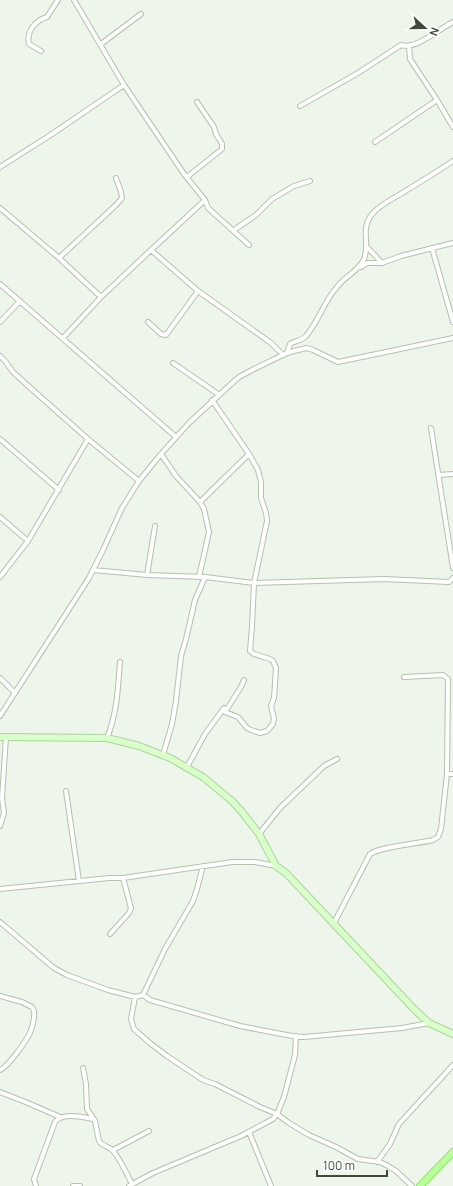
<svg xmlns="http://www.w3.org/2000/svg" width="453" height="1186" viewBox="0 0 453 1186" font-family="Manrope,sans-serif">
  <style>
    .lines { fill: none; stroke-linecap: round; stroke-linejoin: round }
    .street-casing { stroke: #b4c1ad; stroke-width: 6 }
    .secondary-casing { stroke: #abd59a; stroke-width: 8 }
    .primary-casing { stroke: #90e569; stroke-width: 8 }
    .street { stroke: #fff; stroke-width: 4 }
    .secondary { stroke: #d9ffcb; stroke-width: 6 }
    .primary { stroke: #b9ff9a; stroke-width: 6 }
  </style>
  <rect width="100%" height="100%" fill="#eef5eb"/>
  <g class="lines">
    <!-- street casing -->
    <g class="street-casing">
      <path id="street" d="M74,0l50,85 60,89 21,26 -54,50 47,41 73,52 12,12
        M101,44l40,-30
        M409,46l1,13 27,41 16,27
        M41,51l-12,-7c-3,-13 7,-24 18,-27l11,-17
        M300,106l58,-33 43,-28c15,5 38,-16 52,-23
        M375,142l62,-42
        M0,167l49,-31 75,-51
        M187,177l35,-28v-5l-6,-10 -2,-7 -17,-25
        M205,200l3,8 41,37
        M0,208l59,50 42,39
        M234,230l22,-15 16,-16 22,-13 16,-5
        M366,246l16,17
        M432,248l21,74
        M59,258l57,-53 6,-7 -1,-6 -5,-14
        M361,267l6,-4h15l19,-7 52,-13
        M0,284l176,153
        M0,322l20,-21
        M148,322l13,12 5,1 32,-44
        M63,338l38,-41 50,-47
        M287,353l3,-9c5,-3 11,-3 16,-8 13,-15 18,-35 31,-49 8,-11 22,-16 27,-28 6,-14 -3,-29 6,-42 8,-12 25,-19 37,-27 15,-9 31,-19 46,-29
        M0,356l5,5 8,11 13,12 62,55 51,42
        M173,363l45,31
        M212,400l37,54 9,16 3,12v16l5,15 1,8 -13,62 -2,43 -2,25 4,3 16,5 3,2 3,7 -2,30 -3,8 3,13 -1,5 -6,7 -7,2 -9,-3 -4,-2 -9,-11 -13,-5
        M431,428l22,140
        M0,439l59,51
        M161,454l15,22 24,26 4,7 5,23 -10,45
        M438,475l15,-1
        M200,502l49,-48
        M0,517l28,24
        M93,570l54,5 58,2 49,6 130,-4 65,3 4,-4
        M147,575l8,-49
        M0,577l28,-36 60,-102
        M0,678l15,15
        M0,716l89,-138 14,-28 19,-42 17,-27 22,-27 28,-31 41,-38 9,-8 15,-8 33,-16 11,-3 9,-2 6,2 25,12 115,-24
        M107,738c10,-24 11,-50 13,-76
        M163,755l9,-31 4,-23 5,-45 5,-17 9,-39 10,-23
        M187,767l18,-33 19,-26 1,4 16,-25 3,-7
        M447,774h6
        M66,791l13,90
        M0,826l4,-13 -2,-15 4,-61
        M259,834l21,-26 44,-42 13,-7
        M0,889l109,-11h14l109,-16h23l21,4
        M0,922l54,46 13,7 41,15 27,7 8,-2 7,5 90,26 52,10 12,1 98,-9 27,-5
        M334,923l36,-69c12,-8 47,-10 63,-14l5,-3 3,-8 6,-55 1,-95 -5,-4 -39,2
        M110,934l19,-21 2,-5 -8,-30
        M143,995l22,-46 28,-48 4,-12 6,-23
        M0,996l22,6 10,5 2,4c1,8 -1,14 -4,22 -4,8 -22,34 -30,37
        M135,997l-4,22 3,10 17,15 16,12 36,24 12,4 45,23 17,7 12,9 20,12 27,12 22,12 22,3 8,4 8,5 16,15
        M83,1068l3,16 1,25 8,12 4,20c3,5 9,5 13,9 6,5 16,26 20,34
        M0,1092l28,11 32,14
        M249,1132l22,54
        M113,1150l36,-19
        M377,1162l13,-18 9,-20 54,-59
        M36,1186l-2,-7 21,-57c8,-10 27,-5 38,-3
        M73,1186h7
        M129,1186l24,-13 88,-37 32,-17 4,-5 7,-17 11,-42 1,-19"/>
    </g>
    <!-- secondary casing -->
    <g class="secondary-casing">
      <path id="secondary" d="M0,737l107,1 32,8 31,12 33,19 29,24 10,11 17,22 17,32 10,7 128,136 15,14 24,11"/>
    </g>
    <!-- primary casing -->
    <g class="primary-casing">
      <path id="primary" d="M420,1186l33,-34"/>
    </g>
    <!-- street -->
    <use href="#street" class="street"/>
    <!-- secondary -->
    <use href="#secondary" class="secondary"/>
    <!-- primary -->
    <use href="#primary" class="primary"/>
  </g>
  <!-- north arrow -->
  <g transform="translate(425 28) rotate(111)" stroke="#ffffff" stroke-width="3" paint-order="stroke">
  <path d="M0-3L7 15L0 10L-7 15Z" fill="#3f4a38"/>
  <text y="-6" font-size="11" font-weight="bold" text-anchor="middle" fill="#3f4a38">N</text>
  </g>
  <!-- scale -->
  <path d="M317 1170v6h70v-6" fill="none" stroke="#3f4a38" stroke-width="2"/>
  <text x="323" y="1170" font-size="12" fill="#3f4a38" stroke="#ffffff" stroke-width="3" paint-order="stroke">100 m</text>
</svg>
